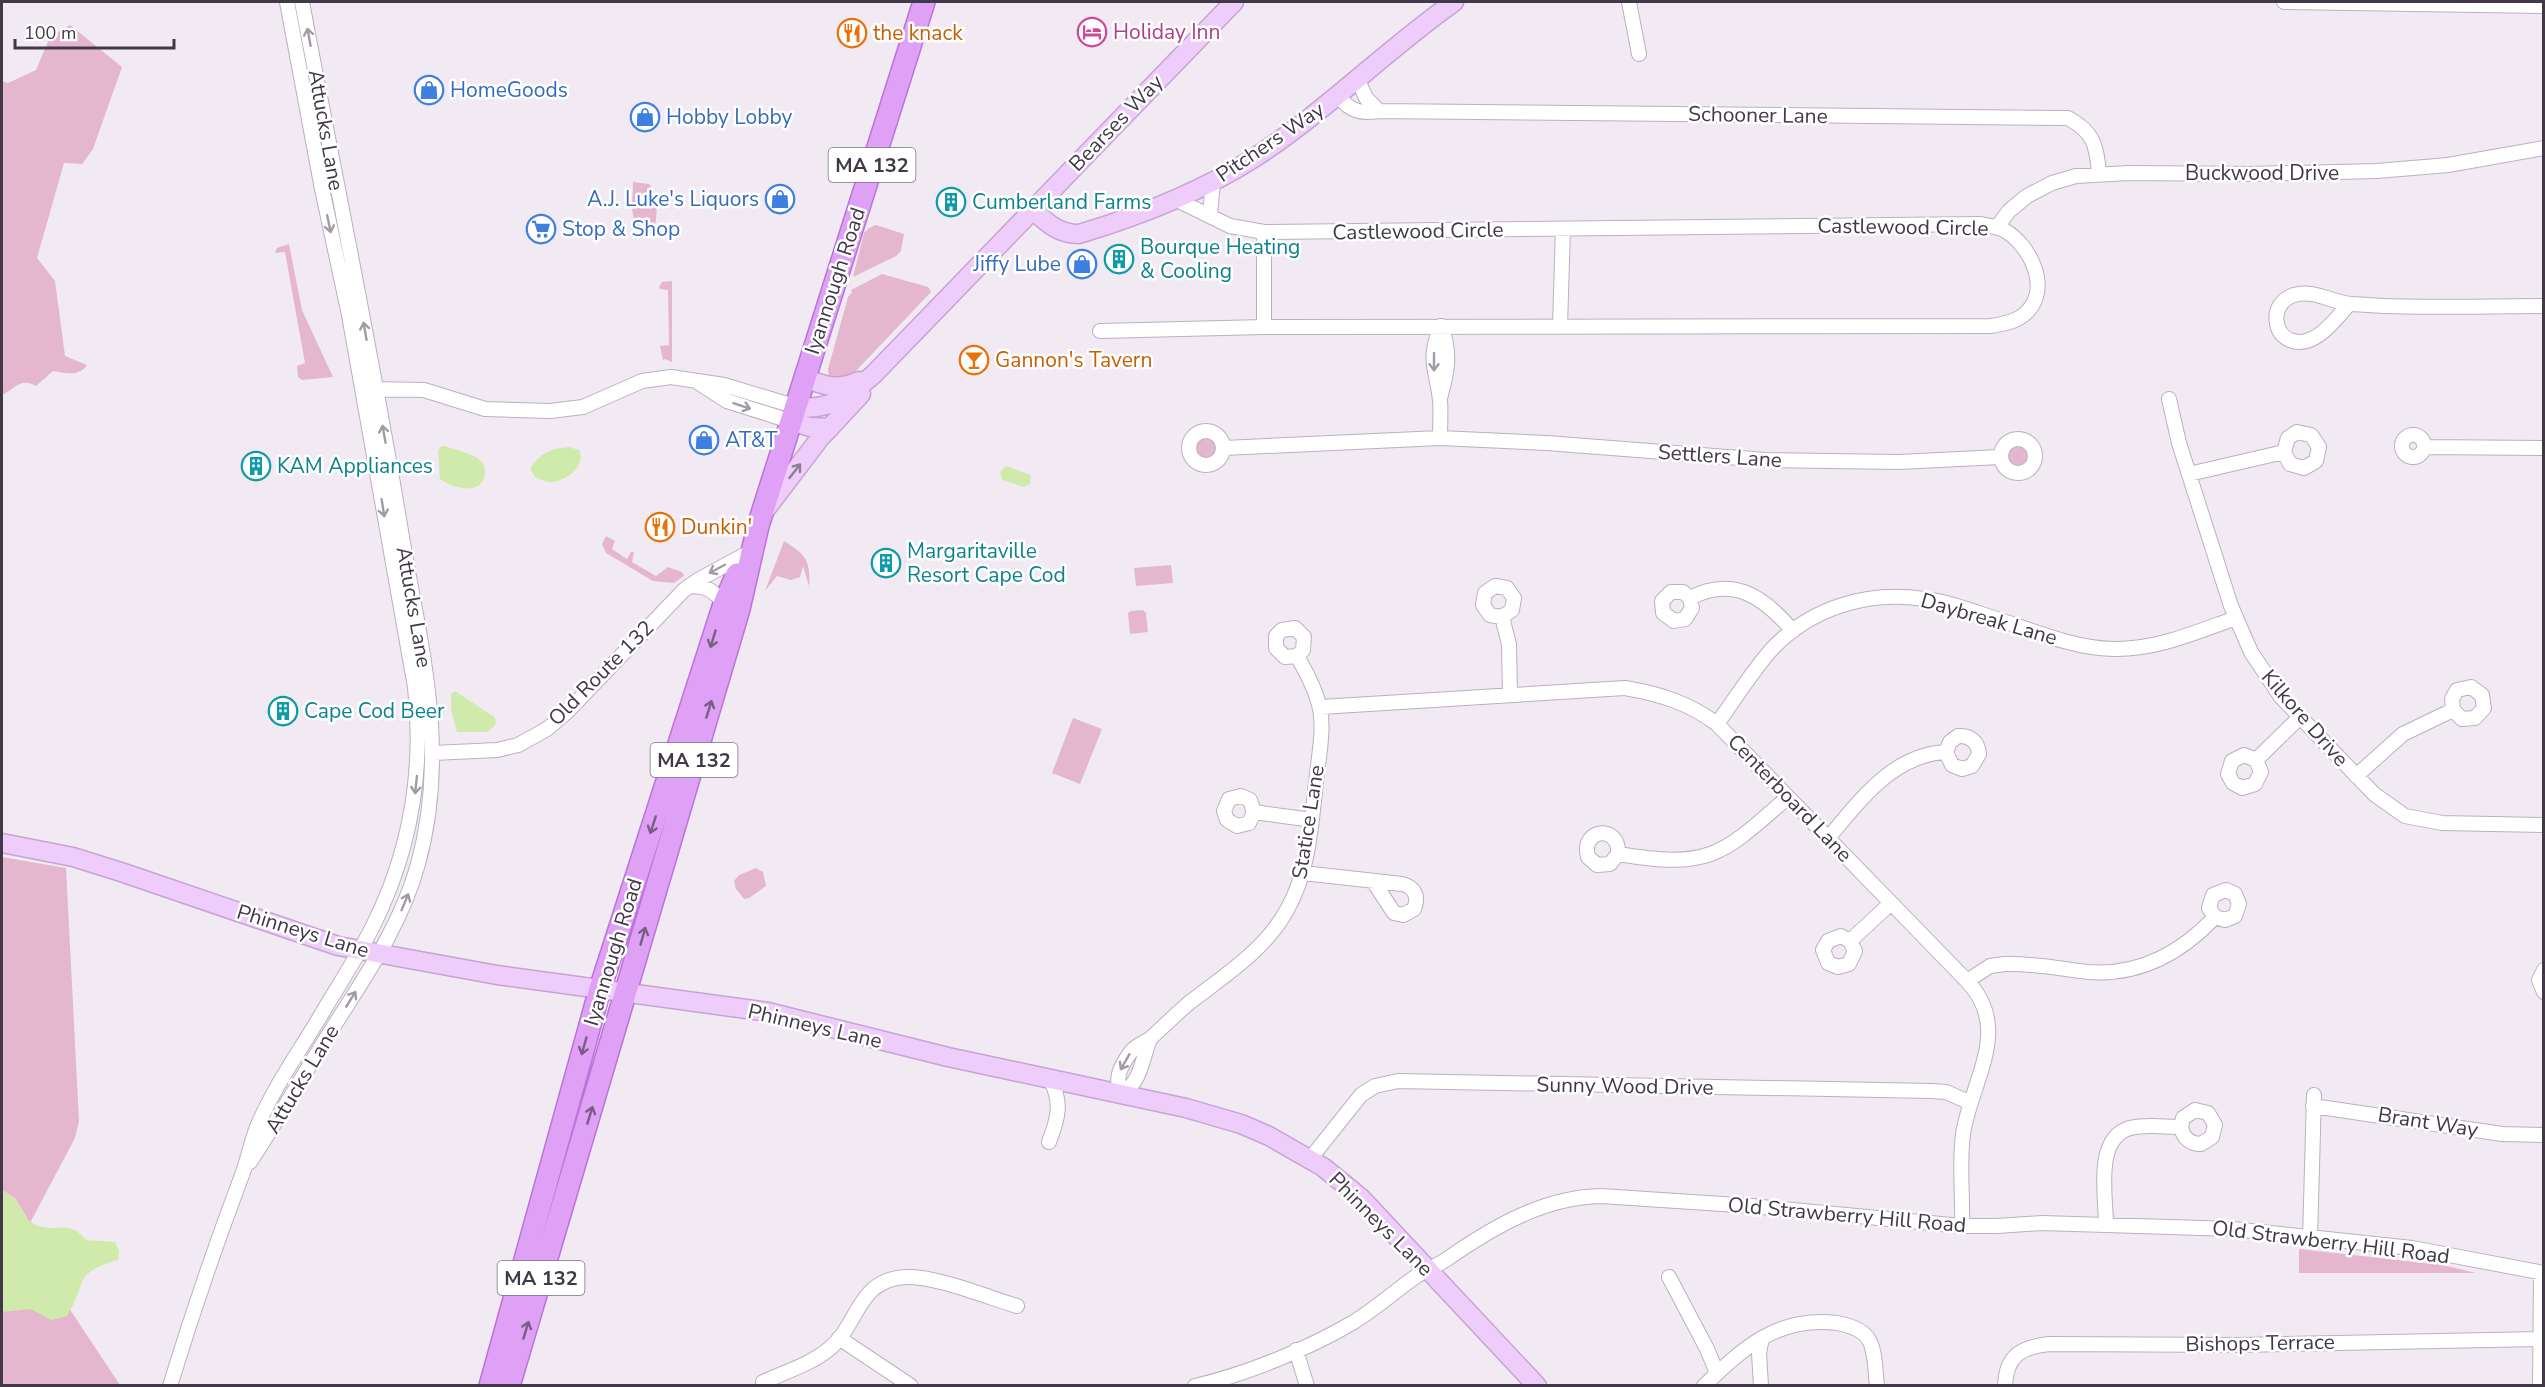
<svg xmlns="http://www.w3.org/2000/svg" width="2545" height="1387" viewBox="0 0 2545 1387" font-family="'Nunito Sans',sans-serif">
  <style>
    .green { fill: #e4b7cf }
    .water { fill: #d0eaac }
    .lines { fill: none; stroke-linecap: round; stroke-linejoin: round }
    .street-casing { stroke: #bbb0c1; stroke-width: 16 }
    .secondary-casing { stroke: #c7a3d5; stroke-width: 21 }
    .primary-casing { stroke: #bb72d9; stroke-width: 24 }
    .street { stroke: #fff; stroke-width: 14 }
    .secondary { stroke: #efcdfa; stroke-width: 18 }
    .primary { stroke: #dea1f5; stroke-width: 21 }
    .oneway { stroke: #a09ca3 }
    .oneway2 { stroke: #8f7c98 }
    .oneway3 { stroke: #785d84 }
    .labels { text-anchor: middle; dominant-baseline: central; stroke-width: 5; stroke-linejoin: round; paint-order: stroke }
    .shield { fill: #fff; stroke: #7a747e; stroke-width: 1.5 }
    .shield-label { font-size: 20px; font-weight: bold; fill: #413947 }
    .hotel-label { font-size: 21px; fill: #b23c85; stroke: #fff; text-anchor: start }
    .food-label { font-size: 21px; fill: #c56008; stroke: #fff; text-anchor: start }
    .shop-label { font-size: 21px; fill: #366cbe; stroke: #fff; text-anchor: start }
    .street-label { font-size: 21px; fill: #413947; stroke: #fff }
    .culture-label { font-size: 21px; fill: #0d838f; stroke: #fff; text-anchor: start }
  </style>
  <rect width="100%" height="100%" fill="#f1eaf3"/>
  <!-- green -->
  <path class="green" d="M70,25l52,42 -29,82 -11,15 -18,-1 -27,95 18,23 10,75 22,9c-8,12 -22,8 -34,6l-17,15c-16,-9 -21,3 -34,9v-314l6,2 28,-13 14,-33z
    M633,182l16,2c10,10 9,39 3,51 -26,-10 -19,-30 -19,-53z
    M876,225l28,9 -3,17 -5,5 -43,21 11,-44 5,-5z
    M289,244l13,66 31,67 -31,3 -4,-3 -1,-11 8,-3 -20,-111 -10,1 2,-5z
    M882,274l46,13 3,5 -78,82 -12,6 -12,-3 -1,-8 20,-72 4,-4 -1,-3z
    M672,281v81l-7,-3 -2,1 -3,-14 9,-1 -1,-55 -8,-1 -1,-2 3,-5z
    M1195 447a11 11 0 1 1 22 0a11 11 0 1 1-22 0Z
    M2007 456a11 11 0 1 1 22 0a11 11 0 1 1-22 0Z
    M606,536l9,5 -3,8 15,10 4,-7h3l-2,10 24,14 12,-9 14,5 2,4 -10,7 -21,-2 -47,-28 -4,-9z
    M784,541c21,13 27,19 25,45l-6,-20 -3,11 -9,3 -14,-4 -12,15z
    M1171,565l2,18 -37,3 -2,-18z
    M1143,610l3,3 2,19 -18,2 -2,-21 3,-2z
    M1073,718l29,11 -22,55 -28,-11z
    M2,857l64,11 13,253 -4,17 -45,85 -15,-25 -13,-8z
    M756,868l7,4 3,14 -17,12 -5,1 -8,-10 -2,-8 5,-6z
    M2299,1249l144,16 33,8h-177z
    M65,1302l55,83 -118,1v-79z"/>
  <!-- water -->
  <path class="water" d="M445,446c10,4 27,7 35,14 4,3 5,8 5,13 -1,23 -33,16 -45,6l-2,-28 2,-4z
    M569,447l10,3c7,15 -10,29 -25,32 -7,1 -13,-2 -19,-5l-5,-8c11,-17 20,-20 39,-22z
    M1006,466l25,9 -1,9 -6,3 -22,-7 -2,-8z
    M455,691l39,26 2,4 -1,4 -7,7h-31l-6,-23v-15z
    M2,1190c3,2 9,5 12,8 8,7 9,21 20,26 24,11 33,-7 52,16l29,2 4,9 -1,9c-46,13 -30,22 -51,56l-16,4 -20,-11 -29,3z"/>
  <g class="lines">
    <!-- street casing -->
    <g class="street-casing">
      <path id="street" d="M1629,2l10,52
        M2284,2l260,4
        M1338,96c12,15 22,18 41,15l-13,-13 -8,-18
        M1379,111l689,7c26,14 29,28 31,56
        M1210,215l3,-33
        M1997,227l12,-16 18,-15 25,-13 24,-7 52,-3 122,1 127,-3 71,-6 96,-17
        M1264,232v95
        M2349,304c-13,15 -35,46 -59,36 -7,-3 -12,-9 -13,-17 -3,-13 5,-24 17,-28 21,-6 38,8 58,9 63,5 128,2 192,2
        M1560,326l3,-97
        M1100,331l164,-4 727,-1c12,-2 25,-4 35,-13 26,-25 4,-68 -22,-83 -7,-3 -15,-4 -23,-6l-717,8 -34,-6 -55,-27
        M699,383l28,18 63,20
        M369,389l55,1 61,19 65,2 33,-4 59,-26 29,-4 53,8 70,21
        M1440,398c8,-28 11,-45 1,-72
        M2169,399l10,44 52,163 20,46 30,45 93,97 31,22 37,7 102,2
        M1189 448a17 17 0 1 1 34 0a17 17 0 1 1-34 0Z
        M2402 446a11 11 0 1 1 22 0a11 11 0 1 1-22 0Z
        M1440,438c0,-12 1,-26 0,-38 -4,-33 -13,-40 1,-74
        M2001 456a17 17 0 1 1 34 0a17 17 0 1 1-34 0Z
        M2424,447l120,1
        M1224,448l216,-10 107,5 219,17 133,2 101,-5
        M2189,474l95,-22 4,-14 9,-6 14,3 8,12 -3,14 -12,7 -14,-4 -6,-12
        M689,586c17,0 25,4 35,18
        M1690,598l2,10 -7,11 -11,2 -11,-8 -1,-12 9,-9h12l7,6c44,-23 75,0 103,33
        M1502,617l-12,-2 -7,-10 2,-12 10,-7 12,2 7,10 -2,12 -10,7 7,27 1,51
        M1321,707l304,-19c35,6 64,15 92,36l250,257c46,48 4,100 -4,153 -4,30 0,61 -1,92
        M1717,724c18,-25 34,-51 54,-74 39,-42 97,-60 153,-51 27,3 53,14 79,22 36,12 72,27 110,28 43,1 83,-17 123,-31
        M433,753l64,-3 21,-5 29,-16 20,-17 117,-122 14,-10 48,-26
        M2256,760l-12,-5 -12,6 -4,13 5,9 9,5 13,-4 6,-12 -5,-12 44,-43
        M2356,776l47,-42 50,-24 -1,-11 5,-9 14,-3 11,8 2,13 -9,10 -13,1 -9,-9
        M1254,812l-5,11 -12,3 -10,-6 -3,-9 5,-12 12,-3 9,4 4,12 58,8
        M1828,838c33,-38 64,-83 118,-86l4,-10 8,-6c13,-1 20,6 21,18l-7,12 -10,3 -10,-4 -6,-13
        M1618,854l-8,10 -13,1 -9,-8c-8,-29 32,-33 30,-3 92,15 103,2 170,-57
        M1303,873l99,11c13,3 17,13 12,25l-11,6 -9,-2 -21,-32
        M1850,941l5,10 -6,13 -11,3 -10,-4 -5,-13 5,-9 13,-5 9,5 41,-38
        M2544,970l-5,10 5,12
        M1967,981l23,-15 15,-2c27,-1 56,5 83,8 51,4 93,-19 127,-55l10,3 10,-4 4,-12 -4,-10 -9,-4 -13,5 -4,13 6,9
        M1150,1039c-8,20 -9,43 -28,55 -8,-15 -2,-27 8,-41 5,-8 15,-10 22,-16 12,-11 24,-23 37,-34 36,-28 75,-52 98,-93 22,-39 24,-84 29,-128 7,-60 13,-71 -19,-126l6,-6 1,-13 -9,-9 -13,2 -6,6v12l9,9 12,-1
        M2313,1106l189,28 42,1
        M1049,1142c10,-26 13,-39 1,-64
        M1310,1159l51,-64 14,-9 23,-5 534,10 14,1 25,11
        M250,1162c26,-39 49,-80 74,-120 35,-57 76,-112 94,-178 32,-116 2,-218 -17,-333 -29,-177 -66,-353 -99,-529
        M2106,1224c0,-27 -12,-86 24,-96 16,-4 35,-1 51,-1 2,11 9,17 20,17l11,-7 3,-12 -7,-12 -13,-3 -12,8 -2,9
        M2310,1239l4,-144
        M1669,1277l38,72 10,24
        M839,1338l72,48
        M1296,1350l11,36
        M170,1386c22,-72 46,-142 72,-211 6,-16 9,-33 15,-48 16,-38 40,-72 61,-107 18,-31 39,-62 55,-94 38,-76 51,-155 42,-239l-66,-372 -27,-126 -35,-187
        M764,1386l-1,-4c22,-10 48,-18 66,-33 30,-24 28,-70 77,-72 27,-2 84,21 111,29
        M1195,1386c49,-11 113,-37 157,-63 22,-13 42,-31 63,-46 10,-7 22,-11 32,-18 46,-32 97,-62 154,-63l151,10 210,20h35l45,-3 191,6 179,19 132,25
        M1704,1386c40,-39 74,-70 133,-63 11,2 26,6 32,17 7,12 6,32 8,46
        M1761,1386l-2,-33 3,-15
        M2005,1386c1,-31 17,-39 44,-42l188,1 303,-6
        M2540,1386l1,-113"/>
    </g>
    <!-- secondary casing -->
    <g class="secondary-casing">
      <path id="secondary" d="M1032,209c14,13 26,25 47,25 60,-18 122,-42 175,-76 71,-46 131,-107 200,-156
        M804,378c23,8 31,13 55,3
        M794,406c35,7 56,-11 80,-32l360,-372
        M790,421l20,6 20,1
        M766,509l54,-71 41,-44
        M2,843l71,14 48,15 217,74 159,29 271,37 180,45 238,51 55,16 28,12 54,31 38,31 176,188"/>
    </g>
    <!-- primary casing -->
    <g class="primary-casing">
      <path id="primary" d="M490,1386l110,-397 124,-385 13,-30
        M509,1386l230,-777 19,-83 166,-524"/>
    </g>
    <!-- street -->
    <use href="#street" class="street"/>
    <!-- secondary -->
    <use href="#secondary" class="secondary"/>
    <!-- primary -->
    <use href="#primary" class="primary"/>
  </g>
  <!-- one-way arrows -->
  <defs><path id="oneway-shaft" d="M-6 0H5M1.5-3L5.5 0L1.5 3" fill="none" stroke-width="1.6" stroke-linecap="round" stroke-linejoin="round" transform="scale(1.5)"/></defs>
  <g class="oneway">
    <use href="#oneway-shaft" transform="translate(309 37) rotate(-100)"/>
    <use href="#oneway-shaft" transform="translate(329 224) rotate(78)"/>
    <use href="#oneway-shaft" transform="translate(365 331) rotate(-100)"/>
    <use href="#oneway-shaft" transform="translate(1434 362) rotate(90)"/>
    <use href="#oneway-shaft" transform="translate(742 406) rotate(18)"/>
    <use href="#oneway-shaft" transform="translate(384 434) rotate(-100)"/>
    <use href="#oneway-shaft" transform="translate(383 508) rotate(81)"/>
    <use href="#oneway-shaft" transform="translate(717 569) rotate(152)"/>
    <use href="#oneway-shaft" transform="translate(416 785) rotate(96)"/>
    <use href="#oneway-shaft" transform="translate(405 902) rotate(-67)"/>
    <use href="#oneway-shaft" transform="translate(351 999) rotate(-58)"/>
    <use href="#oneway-shaft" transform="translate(1125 1062) rotate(120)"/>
  </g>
  <use class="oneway2" href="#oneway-shaft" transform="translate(795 471) rotate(-52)"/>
  <g class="oneway3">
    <use href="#oneway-shaft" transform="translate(713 639) rotate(107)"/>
    <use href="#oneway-shaft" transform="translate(709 709) rotate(-73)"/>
    <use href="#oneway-shaft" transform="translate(653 825) rotate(108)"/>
    <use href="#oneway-shaft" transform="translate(643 936) rotate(-74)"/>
    <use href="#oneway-shaft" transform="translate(584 1046) rotate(106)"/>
    <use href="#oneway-shaft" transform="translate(590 1115) rotate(-73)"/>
    <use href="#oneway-shaft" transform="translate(526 1330) rotate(-73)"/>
  </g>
  <!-- icons -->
  <defs>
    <g id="hotel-ring" transform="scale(1.5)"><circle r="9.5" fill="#fff" stroke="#d1479c" stroke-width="1.5"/><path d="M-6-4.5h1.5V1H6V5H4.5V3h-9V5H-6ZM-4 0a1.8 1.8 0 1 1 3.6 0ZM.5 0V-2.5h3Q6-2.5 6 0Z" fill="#d1479c"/></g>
    <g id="restaurant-ring" transform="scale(1.5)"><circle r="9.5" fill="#fff" stroke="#e8710a" stroke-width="1.5"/><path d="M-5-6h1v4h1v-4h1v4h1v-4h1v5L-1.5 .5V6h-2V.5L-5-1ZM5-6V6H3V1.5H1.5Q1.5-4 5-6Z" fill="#e8710a"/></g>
    <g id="shop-ring" transform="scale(1.5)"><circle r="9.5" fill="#fff" stroke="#3f7fe0" stroke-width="1.5"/><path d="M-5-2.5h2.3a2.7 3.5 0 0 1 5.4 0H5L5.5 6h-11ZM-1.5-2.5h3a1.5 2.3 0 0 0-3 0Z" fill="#3f7fe0"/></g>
    <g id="building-ring" transform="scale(1.5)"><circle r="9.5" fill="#fff" stroke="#0f9aa8" stroke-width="1.5"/><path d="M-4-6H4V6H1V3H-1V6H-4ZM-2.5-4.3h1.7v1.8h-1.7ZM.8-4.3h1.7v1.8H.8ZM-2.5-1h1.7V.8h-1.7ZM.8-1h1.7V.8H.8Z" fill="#0f9aa8"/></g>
    <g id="supermarket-ring" transform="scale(1.5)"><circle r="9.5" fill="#fff" stroke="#3f7fe0" stroke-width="1.5"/><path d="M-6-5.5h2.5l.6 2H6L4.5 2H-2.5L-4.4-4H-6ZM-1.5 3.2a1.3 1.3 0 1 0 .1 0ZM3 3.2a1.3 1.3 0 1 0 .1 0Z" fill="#3f7fe0"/></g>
    <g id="bar-ring" transform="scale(1.5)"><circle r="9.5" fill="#fff" stroke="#e8710a" stroke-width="1.5"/><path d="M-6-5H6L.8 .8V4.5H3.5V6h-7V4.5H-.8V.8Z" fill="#e8710a"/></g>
  </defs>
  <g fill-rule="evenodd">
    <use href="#hotel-ring" x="1092" y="32"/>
    <use href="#restaurant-ring" x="852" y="33"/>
    <use href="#shop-ring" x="429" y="90"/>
    <use href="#shop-ring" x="645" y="117"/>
    <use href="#shop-ring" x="780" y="199"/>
    <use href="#building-ring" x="951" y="202"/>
    <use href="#supermarket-ring" x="541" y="229"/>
    <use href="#building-ring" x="1119" y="259"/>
    <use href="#shop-ring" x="1082" y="264"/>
    <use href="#bar-ring" x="974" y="360"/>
    <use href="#shop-ring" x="704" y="440"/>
    <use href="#building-ring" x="256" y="466"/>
    <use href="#restaurant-ring" x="660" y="527"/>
    <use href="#building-ring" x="886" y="563"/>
    <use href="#building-ring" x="283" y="711"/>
  </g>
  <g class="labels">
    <!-- shield labels -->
    <g class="shield">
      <rect x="828.5" y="148" width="87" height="34" rx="4.5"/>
      <rect x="650.5" y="743" width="87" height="34" rx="4.5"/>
      <rect x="497.5" y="1261" width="87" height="34" rx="4.5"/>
    </g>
    <g class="shield-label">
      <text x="872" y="165">MA 132</text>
      <text x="694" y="760">MA 132</text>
      <text x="541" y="1278">MA 132</text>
    </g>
    <!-- hotel labels -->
    <g class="hotel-label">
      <text x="1113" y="32">Holiday Inn</text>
    </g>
    <!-- food labels -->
    <g class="food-label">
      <text x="873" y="33">the knack</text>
      <text x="995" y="360">Gannon's Tavern</text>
      <text x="681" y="527">Dunkin'</text>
    </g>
    <!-- shop labels -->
    <g class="shop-label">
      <text x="450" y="90">HomeGoods</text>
      <text x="666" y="117">Hobby Lobby</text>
      <text x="759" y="199" text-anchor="end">A.J. Luke's Liquors</text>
      <text x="562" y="229">Stop &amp; Shop</text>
      <text x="1061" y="264" text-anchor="end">Jiffy Lube</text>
      <text x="725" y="440">AT&amp;T</text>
    </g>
    <!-- street labels -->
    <g class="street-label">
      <text transform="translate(1758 115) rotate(1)">Schooner Lane</text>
      <text transform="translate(1116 123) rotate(-46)">Bearses Way</text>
      <text transform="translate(326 130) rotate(80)">Attucks Lane</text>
      <text transform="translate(1270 142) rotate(-34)">Pitchers Way</text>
      <text x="2262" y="173">Buckwood Drive</text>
      <text transform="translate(1903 227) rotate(1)">Castlewood Circle</text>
      <text transform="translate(1418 231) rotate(-1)">Castlewood Circle</text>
      <text transform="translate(835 281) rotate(-72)">Iyannough Road</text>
      <text transform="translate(1720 456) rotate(4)">Settlers Lane</text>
      <text transform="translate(414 607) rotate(80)">Attucks Lane</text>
      <text transform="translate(1989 619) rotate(16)">Daybreak Lane</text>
      <text transform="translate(601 673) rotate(-45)">Old Route 132</text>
      <text transform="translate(2305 718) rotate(49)">Kilkore Drive</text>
      <text transform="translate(1790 798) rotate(46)">Centerboard Lane</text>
      <text transform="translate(1308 822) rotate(-81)">Statice Lane</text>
      <text transform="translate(303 931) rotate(17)">Phinneys Lane</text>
      <text transform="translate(613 952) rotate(-73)">Iyannough Road</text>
      <text transform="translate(815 1026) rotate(13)">Phinneys Lane</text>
      <text transform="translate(302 1079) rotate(-59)">Attucks Lane</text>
      <text transform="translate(1625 1086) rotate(1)">Sunny Wood Drive</text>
      <text transform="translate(2428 1122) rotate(9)">Brant Way</text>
      <text transform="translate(1847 1215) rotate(5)">Old Strawberry Hill Road</text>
      <text transform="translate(1381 1224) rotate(45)">Phinneys Lane</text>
      <text transform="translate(2331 1242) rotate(7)">Old Strawberry Hill Road</text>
      <text transform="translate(2260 1343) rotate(-1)">Bishops Terrace</text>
    </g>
    <!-- culture labels -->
    <g class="culture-label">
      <text x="972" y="202">Cumberland Farms</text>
      <text x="1140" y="247">Bourque Heating<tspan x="1140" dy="24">&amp; Cooling</tspan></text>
      <text x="277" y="466">KAM Appliances</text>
      <text x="907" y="551">Margaritaville<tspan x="907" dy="24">Resort Cape Cod</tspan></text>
      <text x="304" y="711">Cape Cod Beer</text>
    </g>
  </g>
  <!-- border -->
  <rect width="2545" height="1387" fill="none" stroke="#413947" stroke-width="6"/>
  <!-- scale -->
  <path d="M15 39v9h159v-9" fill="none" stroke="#413947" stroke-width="3"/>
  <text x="24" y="39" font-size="18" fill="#413947" stroke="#ffffff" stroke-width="4.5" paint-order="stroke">100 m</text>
</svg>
